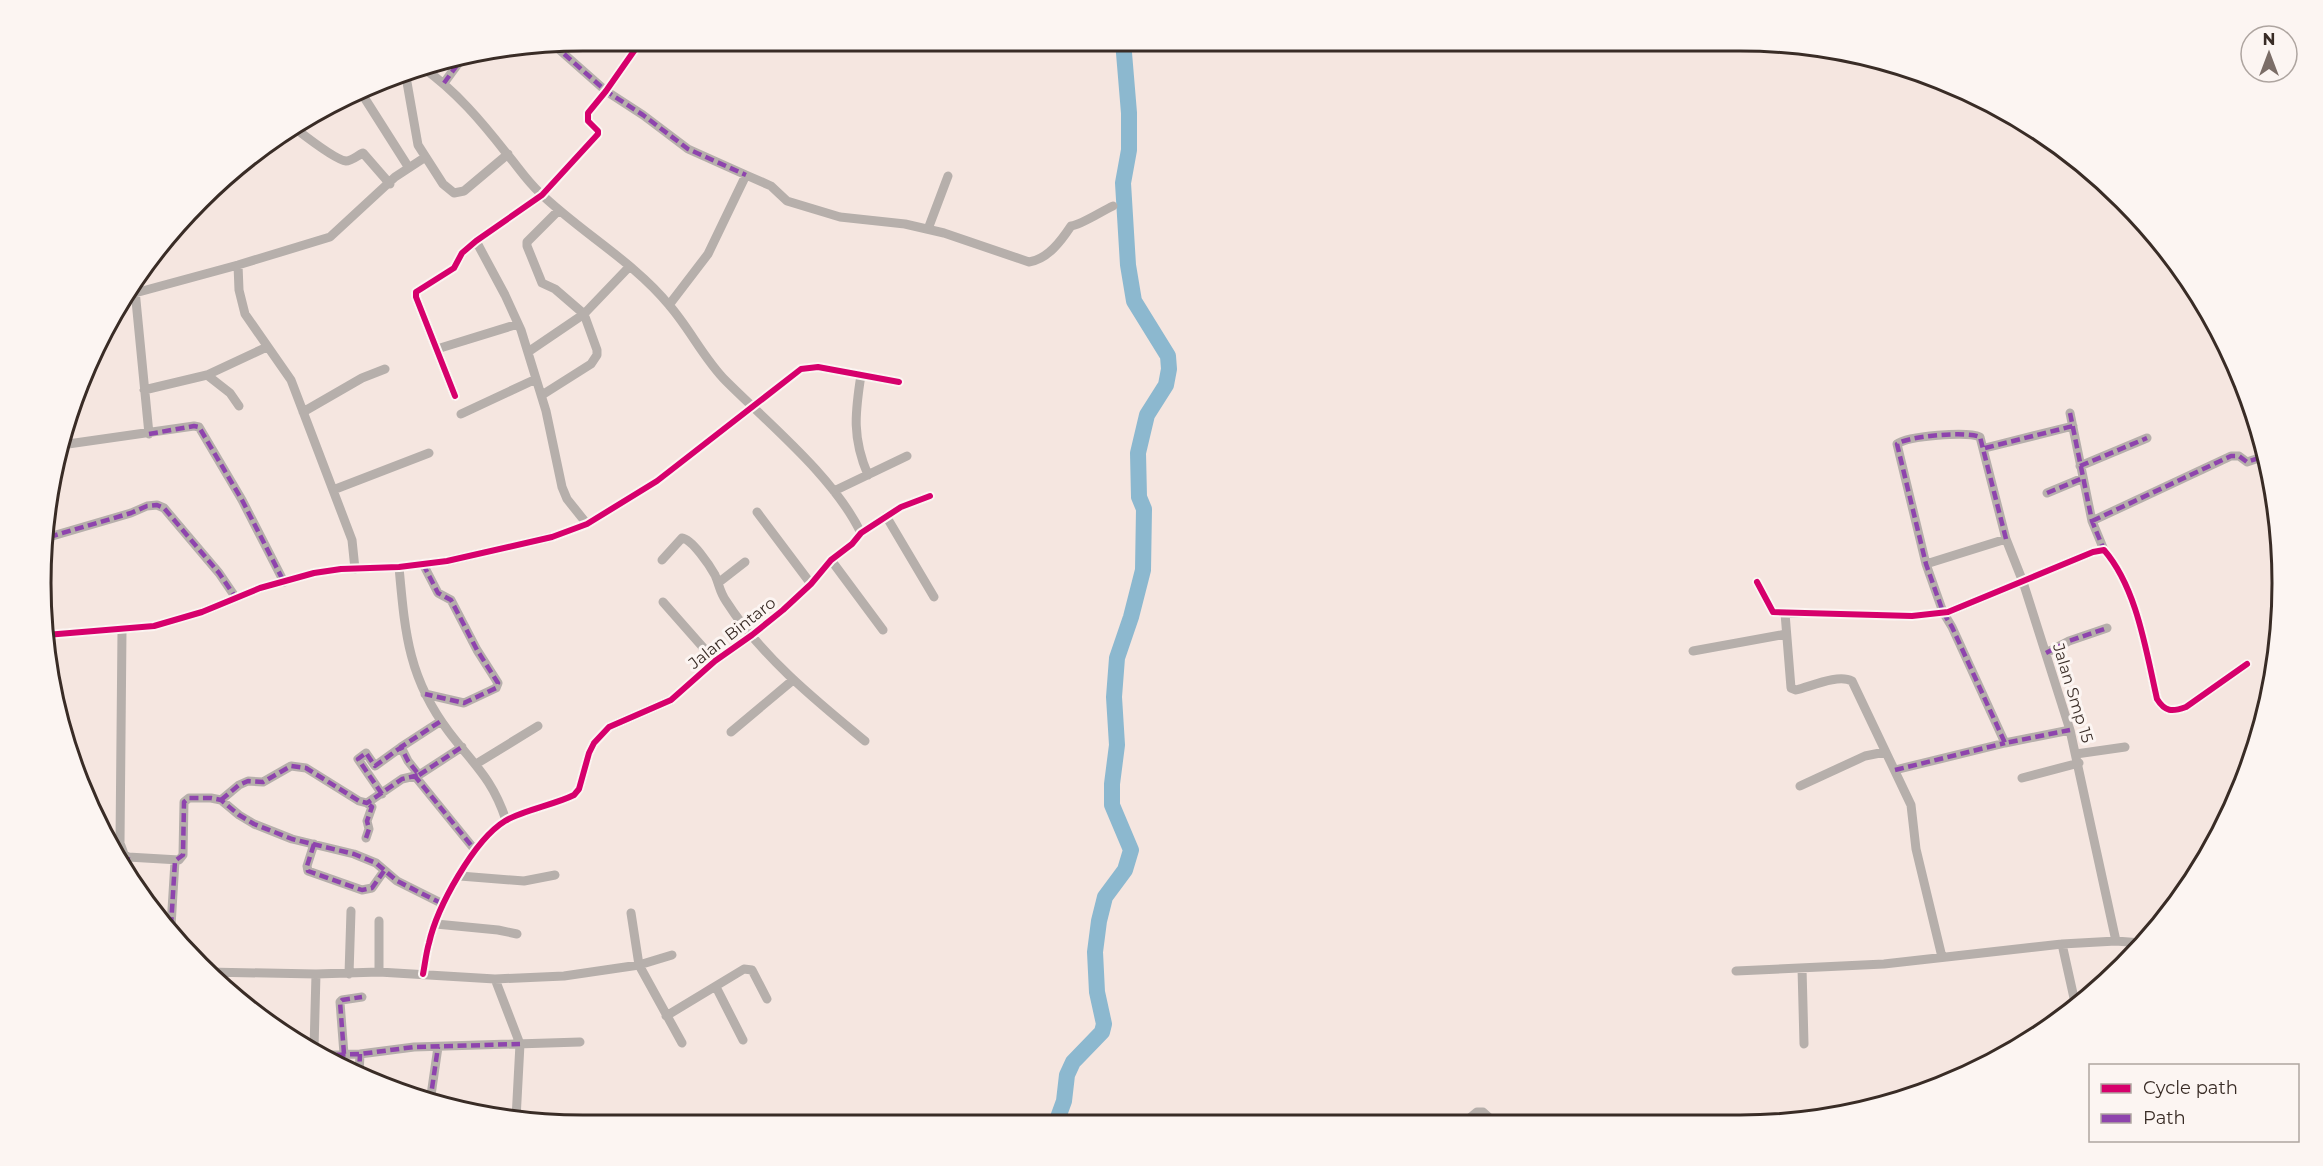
<svg xmlns="http://www.w3.org/2000/svg" width="2323" height="1166" viewBox="0 0 2323 1166" font-family="Montserrat,sans-serif">
  <style>
    .lines { fill: none; stroke-linecap: round; stroke-linejoin: round }
    .river { stroke: #8cb8cf; stroke-width: 16 }
    .minor { stroke: #b6afab; stroke-width: 9 }
    .quiet { stroke: #8e44ad; stroke-width: 4.5; stroke-dasharray: 9 4.5; stroke-linecap: butt }
    .cycleway-casing { stroke: #fcf5f2; stroke-width: 10 }
    .cycleway { stroke: #d6006c; stroke-width: 6 }
    .labels { text-anchor: middle; dominant-baseline: central; stroke-width: 6; stroke-linejoin: round; paint-order: stroke }
    .street-label { font-size: 16px; fill: #392c26; stroke: #fcf5f2 }
    .rim { fill: none; stroke: #392c26; stroke-width: 3 }
  </style>
  <rect width="100%" height="100%" fill="#f5e6e0"/>
  <g class="lines">
    <!-- river -->
    <path class="river" d="M1056,1123l8,-22 3,-26 6,-13 29,-30 2,-8 -7,-32 -2,-40 4,-31 6,-24 20,-27 6,-20 -19,-45v-21l5,-39 -3,-48 3,-39 14,-41 12,-47 1,-61 -5,-12 -1,-44 9,-38 19,-30 3,-16 -1,-13 -34,-55 -6,-36 -5,-82 6,-33v-37l-6,-72"/>
    <!-- minor -->
    <path class="minor" d="M554,45l52,46 37,24 45,34 58,26
      M422,67c34,24 60,55 85,87 11,13 20,27 32,38 41,40 94,69 130,113 21,24 35,54 57,76 44,44 108,96 135,152
      M405,71l13,74 25,39 11,9 10,-2 44,-37
      M444,83l16,-22
      M362,94l47,74
      M296,129c9,7 40,31 50,32 6,0 12,-6 17,-8l27,31
      M240,167l23,-20
      M928,229l20,-53
      M476,241l29,54 16,35 25,81 16,76 5,12 20,25
      M238,265l1,25 6,24 46,66 61,160 3,29
      M134,280l15,154
      M135,293l103,-28 92,-28 65,-60 29,-19
      M669,305l39,-51 38,-79 25,11 16,15 53,16 65,7 39,9 85,29c19,-3 32,-21 42,-36 10,-1 31,-15 42,-20
      M437,349l81,-25
      M528,352l56,-38 45,-47
      M207,375l60,-28
      M861,375c-6,38 -9,63 7,100
      M144,390l63,-15 23,18 9,13
      M542,395l49,-31 6,-9v-5l-13,-36 -29,-25 -13,-6 -15,-37v-4l32,-32
      M455,396l-39,-99v-5l38,-24 8,-15 14,-12 66,-46 56,-61v-3l-10,-10v-8l18,-22 35,-50
      M303,412l59,-34 23,-9
      M2070,413l22,108 12,29
      M461,414l75,-35
      M61,445l133,-19 5,1 43,73 42,82
      M1985,448l88,-22
      M2080,466l67,-28
      M333,490l96,-37
      M834,491l73,-35
      M2047,493l36,-15
      M757,512l54,72
      M886,516l48,81
      M2092,521l139,-65h8l8,6 18,-6
      M49,537l82,-24 16,-7 10,-1 7,3 55,65 17,25
      M2006,539l-26,-102c-13,-6 -72,-1 -83,7l29,120 17,48 9,15 53,116 65,-13
      M662,560l20,-22c10,1 28,28 33,37 4,9 5,18 11,26 35,55 89,99 139,140
      M831,560l52,70
      M423,564l15,29 13,7 26,50 21,33 -2,5 -32,15 -39,-9
      M1926,564l80,-25 17,43 47,148 46,211
      M399,567c6,65 9,111 50,165 25,33 43,46 57,88
      M1757,582l16,30 139,4 36,-4 145,-60 11,-2c33,38 42,101 53,149 8,13 15,13 29,8l61,-43
      M718,583l27,-21
      M663,602l52,59
      M1785,613l6,75 5,2c16,-4 42,-16 56,-9l59,124 5,44 26,108
      M122,630l-2,213 4,11 4,3 51,3 4,-5 1,-53 5,-4h22l10,2 18,15 15,9 38,15 62,15 22,9 21,18 46,23
      M46,635l108,-9 48,-14 58,-24 54,-15 27,-4 58,-2 48,-6 105,-24 35,-13 70,-43 144,-112 17,-2 81,15
      M1693,651l93,-17
      M2046,653l23,-12 38,-13
      M731,732l62,-52
      M2076,754l49,-7
      M476,764l62,-38
      M1895,770l110,-27
      M414,775l61,75
      M419,775l43,-28
      M2022,778l57,-15
      M1800,786l65,-30 20,-4
      M382,794l-24,-35 8,-6 9,13 25,-18
      M221,800l18,-15 9,-4 15,1 28,-16 15,2 53,33 8,2 35,-24 17,-4 -11,-14 -7,-14 40,-26
      M366,838l3,-9 -2,-8 5,-14 -5,-4
      M314,844l-7,22 1,5 54,19 10,-2 12,-17
      M460,876l64,5 31,-6
      M631,913l8,52 33,-10
      M436,924l62,6 19,4
      M171,926l4,-65
      M1802,968l2,76
      M1736,971l148,-7 178,-20
      M207,972l109,2 63,-2 116,7 69,-3 75,-11 43,78
      M379,972v-51
      M349,974l2,-63
      M423,974c2,-10 3,-21 6,-31 8,-36 45,-103 76,-122 18,-11 49,-16 69,-26l5,-6 10,-36 5,-10 15,-16 62,-27 44,-39 37,-26 31,-25 28,-26 20,-24 21,-16 9,-11 40,-26 29,-11
      M495,979l25,65 -4,75
      M716,987l27,53
      M2076,1007l-14,-63 54,-3 25,2
      M666,1016l78,-47 8,1 15,29
      M314,1049l2,-75
      M344,1054l-4,-52 2,-2 20,-3
      M323,1055l37,-1 54,-7 166,-5
      M359,1075l1,-21
      M430,1102l8,-55
      M1465,1122l12,-10h6l11,10"/>
    <!-- quiet -->
    <path class="quiet" d="M554,45l52,46 37,24 45,34 58,26
      M444,83l16,-22
      M2070,413l22,108 12,29
      M149,434l45,-8 5,1 43,73 42,82
      M1985,448l88,-22
      M2080,466l67,-28
      M2047,493l36,-15
      M2092,521l139,-65h8l8,6 18,-6
      M49,537l82,-24 16,-7 10,-1 7,3 55,65 17,25
      M2006,539l-26,-102c-13,-6 -72,-1 -83,7l29,120 17,48 9,15 53,116 65,-13
      M423,564l15,29 13,7 26,50 21,33 -2,5 -32,15 -39,-9
      M2046,653l23,-12 38,-13
      M1895,770l110,-27
      M414,775l61,75
      M419,775l43,-28
      M382,794l-24,-35 8,-6 9,13 25,-18
      M221,800l18,-15 9,-4 15,1 28,-16 15,2 53,33 8,2 35,-24 17,-4 -11,-14 -7,-14 40,-26
      M366,838l3,-9 -2,-8 5,-14 -5,-4
      M314,844l-7,22 1,5 54,19 10,-2 12,-17
      M127,866l1,-9
      M171,926l4,-65 8,-6 1,-53 5,-4h22l10,2 18,15 15,9 38,15 62,15 22,9 21,18 46,23
      M344,1054l-4,-52 2,-2 20,-3
      M323,1055l37,-1 54,-7 106,-3
      M359,1075l1,-21
      M430,1102l8,-55"/>
    <!-- cycleway casing -->
    <g class="cycleway-casing">
      <path id="cycleway" d="M455,396l-39,-99v-5l38,-24 8,-15 14,-12 66,-46 56,-61v-3l-10,-10v-8l18,-22 35,-50
        M1757,582l16,30 139,4 36,-4 145,-60 11,-2c33,38 42,101 53,149 8,13 15,13 29,8l61,-43
        M46,635l108,-9 48,-14 58,-24 54,-15 27,-4 58,-2 48,-6 105,-24 35,-13 70,-43 144,-112 17,-2 81,15
        M423,974c2,-10 3,-21 6,-31 8,-36 45,-103 76,-122 18,-11 49,-16 69,-26l5,-6 10,-36 5,-10 15,-16 62,-27 44,-39 37,-26 31,-25 28,-26 20,-24 21,-16 9,-11 40,-26 29,-11"/>
    </g>
    <!-- cycleway -->
    <use href="#cycleway" class="cycleway"/>
  </g>
  <g class="labels">
    <!-- street labels -->
    <g class="street-label">
      <text transform="translate(732 633) rotate(-38)">Jalan Bintaro</text>
      <text transform="translate(2073 693) rotate(73)">Jalan Smp 15</text>
    </g>
  </g>
  <!-- crop -->
  <path d="M0 0H2323V1166H0ZM583 51H1740A532 532 0 0 1 2272 583V583A532 532 0 0 1 1740 1115H583A532 532 0 0 1 51 583V583A532 532 0 0 1 583 51Z" fill="#fcf5f2" fill-rule="evenodd"/>
  <path class="rim" d="M583 51H1740A532 532 0 0 1 2272 583V583A532 532 0 0 1 1740 1115H583A532 532 0 0 1 51 583V583A532 532 0 0 1 583 51Z"/>
  <!-- legend -->
  <rect x="2089" y="1064" width="210" height="78" fill="#fcf5f2" stroke="#aea5a0" stroke-width="1.5"/>
  <rect x="2101" y="1084" width="30" height="9" fill="#d6006c" stroke="#aea5a0" stroke-width="1.5"/>
  <text x="2143" y="1094" font-size="18" fill="#392c26">Cycle path</text>
  <rect x="2101" y="1114" width="30" height="9" fill="#8e44ad" stroke="#aea5a0" stroke-width="1.5"/>
  <text x="2143" y="1124" font-size="18" fill="#392c26">Path</text>
  <!-- north arrow -->
  <g transform="translate(2269 54)"><circle r="28" fill="#fcf5f2" stroke="#aea5a0" stroke-width="1.5"/>
  <path d="M0-4.5L10 22L0 15L-10 22Z" fill="#7b6d67"/>
  <text y="-9" font-size="16" font-weight="bold" text-anchor="middle" fill="#392c26">N</text>
  </g>
</svg>
